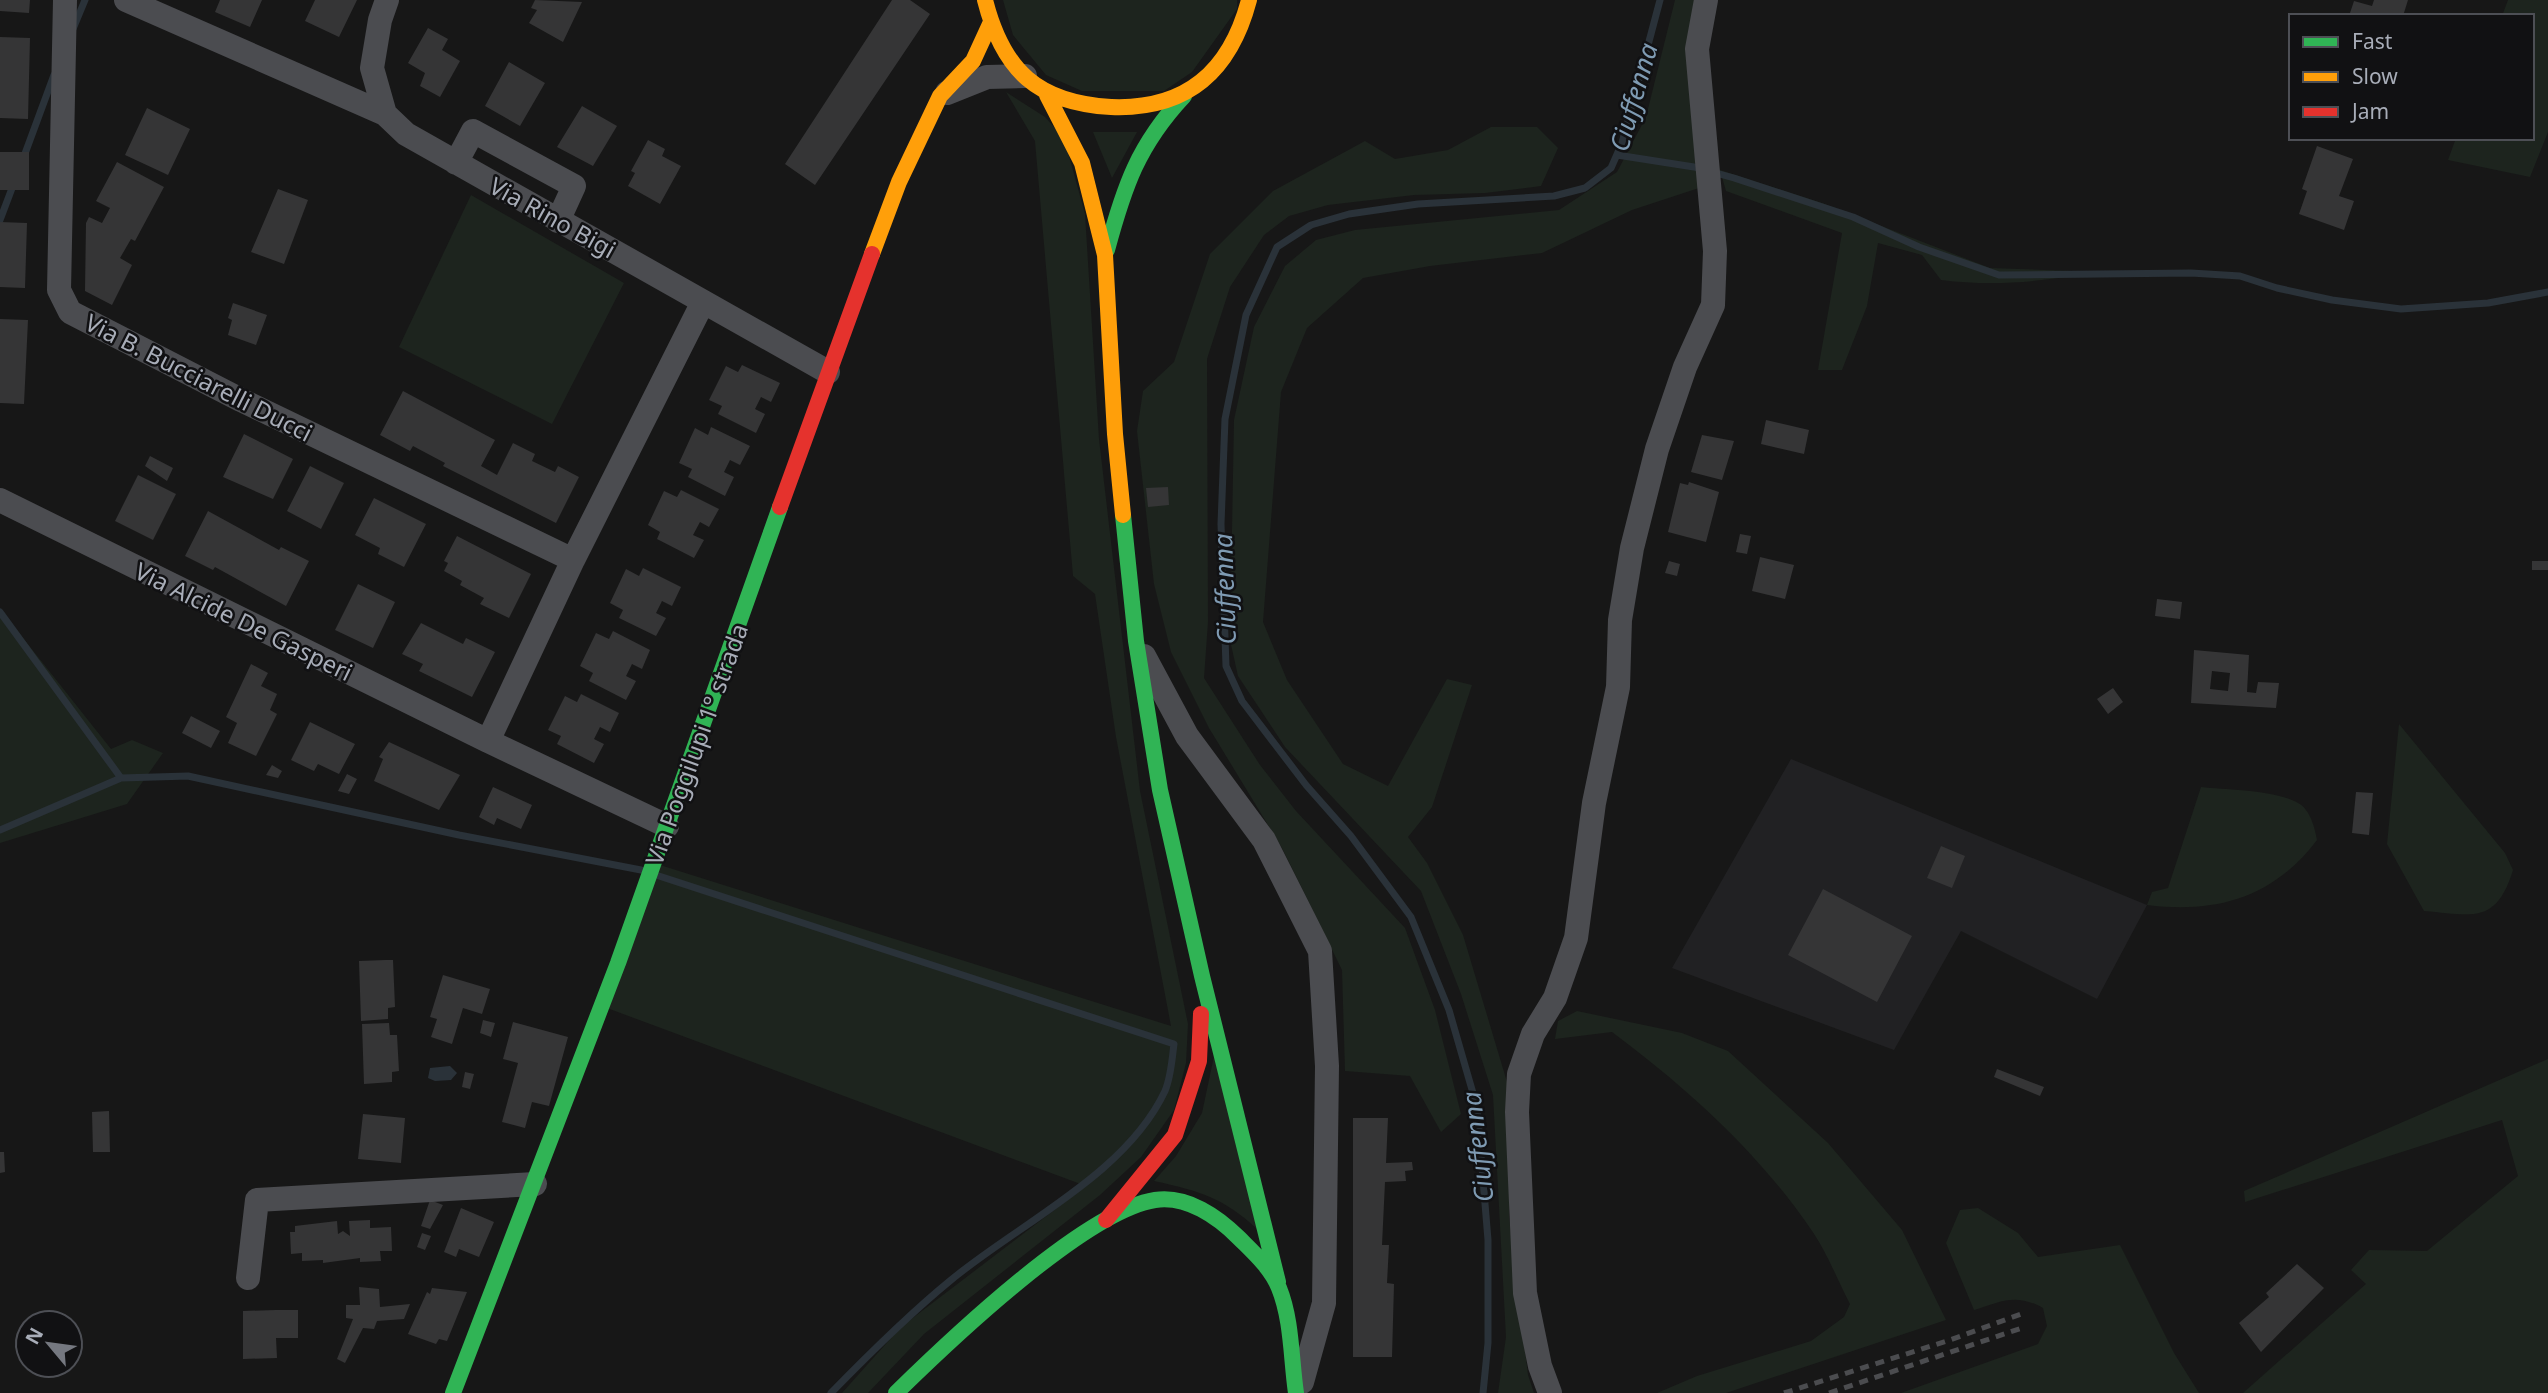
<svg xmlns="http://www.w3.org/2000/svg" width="2548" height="1393" viewBox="0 0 2548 1393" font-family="'Noto Sans',sans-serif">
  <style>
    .built { fill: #212123 }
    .green { fill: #1d241e }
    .water { fill: #2a3239 }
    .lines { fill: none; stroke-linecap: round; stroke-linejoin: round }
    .stream { stroke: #2a3239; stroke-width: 7 }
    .building { fill: #353536; fill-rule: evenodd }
    .street { stroke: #4b4c50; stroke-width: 24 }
    .fast { stroke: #30b455; stroke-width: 16 }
    .slow { stroke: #ff9f0a; stroke-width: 16 }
    .jam { stroke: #e5322d; stroke-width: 16 }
    .rail { stroke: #4b4c4f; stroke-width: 5; stroke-dasharray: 9 7; stroke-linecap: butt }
    .labels { text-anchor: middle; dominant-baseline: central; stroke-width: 5; stroke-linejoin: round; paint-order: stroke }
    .street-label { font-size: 24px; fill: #a8adb8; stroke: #111113 }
    .water-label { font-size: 26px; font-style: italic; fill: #7f9bb3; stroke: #111113 }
  </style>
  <rect width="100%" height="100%" fill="#171717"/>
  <!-- built -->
  <path class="built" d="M1791,759l356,146 -50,94 -136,-68 -67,119 -222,-82z"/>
  <!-- green -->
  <path class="green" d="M1003,0h234v9l-45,63 -28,19h-82l-36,-16 -33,-40z
    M1675,0h25l2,187 -70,23 -90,43 -112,13 -67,12 -56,50 -26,64 -18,230 24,58 56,84 45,22 59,-107 25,6 -40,122 -24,30 19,26 36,72 47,157 -1,125 19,158 6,18h-36l8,-56 -13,-242 -32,-101 -40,-103 -136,-144 -47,-71 -8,-36 4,-220 20,-93 31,-61 31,-26 39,-10 204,-20 58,-38 29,-55z
    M2508,0h40v132l-18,45 -82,-17 8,-22h76v-122h-30z
    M1006,92l39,25 19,21 21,76 14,225 41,352 48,233 -2,39 -12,47 -33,47 -41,38 -176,139 -56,59h-26l59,-66 185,-141 -479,-178 53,-143 511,161 -55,-289 -21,-143 -22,-18 -38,-435z
    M1491,127h46l21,21 -17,38 -56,7 -71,2 -86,10 -39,11 -25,19 -34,52 -23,72 1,263 -4,56 56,87 36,46 109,117 30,82 26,104 -20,18 -31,-56 -65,-5 -3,-101 -60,-122 -73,-120 -38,-76 -17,-68 -17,-153 6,-40 31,-29 36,-108 63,-63 92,-50 30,18 53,-9z
    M1093,132h44l-25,46z
    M1720,170l102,33 168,65 109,4c-56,9 -101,15 -158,8l-19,-25 -44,-12 -11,63 -25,64h-24l24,-137 -116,-42z
    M471,195l153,88 -72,141 -153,-77z
    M0,609l111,140 21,-9 31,13 -36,51 -127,39z
    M2399,724l106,129 8,17c-17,55 -40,45 -89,41l-37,-67z
    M2201,787c27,3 75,3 97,16 12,6 17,25 19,37 -43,57 -100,74 -170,65l5,-13 16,-4z
    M1577,1011l105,22 46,18 100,92 74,87 44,90 -220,73h-69l40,-17 114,-35 33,-24 6,-13c-13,-25 -24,-54 -40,-76 -53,-77 -123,-140 -198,-196l-57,7 3,-18z
    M1214,1056l44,174c-34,-32 -58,-39 -104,-49l22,-25 26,-43z
    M2548,1059v334h-305l123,-109 -15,-14 18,-20 58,1 91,-75 -16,-56 -257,82 -1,-11z
    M1978,1208l40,25 20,24 82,-12 54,108 25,40h-298l137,-49 9,-18 -4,-18c-27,-15 -41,-7 -69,2l-28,-67 14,-33z"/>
  <!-- water -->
  <path class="water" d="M450,1066l7,7 -6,7 -16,1 -7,-3 2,-10z"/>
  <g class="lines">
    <!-- stream -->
    <path class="stream" d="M73,29l12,-29
      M1617,155l77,12 40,11 119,39 66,30 80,28 192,-2 49,3 37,12 55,12 69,9 87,-6 60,-11
      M23,159l31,-84
      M0,220l14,-37
      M0,612l121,166
      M0,830l121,-52 67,-2 271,59 182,35
      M659,876l515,168c-2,15 -3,33 -9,47 -39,83 -145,132 -214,189 -43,35 -81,73 -120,113
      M1483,1393l5,-50v-103l-11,-133 -28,-97 -38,-93 -60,-81 -45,-51 -64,-84 -16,-35 -5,-142 4,-105 21,-104 31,-68 34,-22 38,-11 69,-10 136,-8 31,-8 26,-20 11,-25 38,-143"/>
  </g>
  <!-- building -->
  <path class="building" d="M0,0h30l-1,13 -29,-2z
    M220,0h42l-12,27 -35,-15z
    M315,0h42l-18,37 -34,-16z
    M535,0l47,2 -19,40 -34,-19 8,-13 -6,-2z
    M892,0h18l20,14 -115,171 -30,-21z
    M2374,0h34l-5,16h-54l5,-15 18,5z
    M428,28l20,11 -6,11 18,11 -20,36 -20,-11 5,-13 -17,-10z
    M0,37l30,1 -2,81 -28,-1z
    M509,62l36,21 -25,43 -35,-20z
    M582,106l35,20 -24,40 -36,-19z
    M147,108l43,21 -22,46 -43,-20z
    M648,140l17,9 -3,7 19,10 -21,38 -32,-18 7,-13 -4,-2z
    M2317,146l36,13 -14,37 15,5 -10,29 -45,-16 8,-23 -5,-2z
    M0,152h29v38h-29z
    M117,162l47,25 -29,54 -4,-2 -11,19 12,7 -20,40 -27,-14 1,-68 3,-6 13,6 8,-15 -14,-7z
    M278,189l30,11 -24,64 -33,-12z
    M0,222l27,1 -2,65 -25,-1z
    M233,303l34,12 -11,30 -28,-10 4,-15 -4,-2z
    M0,319l28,1 -4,84 -24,-1z
    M742,365l38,18 -9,19 -10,-5 -6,12 10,5 -9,19 -38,-19 4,-8 -13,-6 17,-34 12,6z
    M403,391l92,49 -14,26 16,9 16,-32 22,11 -3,7 23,11 3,-6 21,11 -23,46 -113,-57 2,-3 -32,-17 -3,5 -30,-16z
    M1766,420l43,10 -5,24 -43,-10z
    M711,427l39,19 -10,19 -10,-5 -6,12 10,5 -9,19 -37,-19 4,-8 -13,-6 16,-35 13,7z
    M244,434l49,25 -20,40 -50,-22z
    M1702,435l32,6 -12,39 -31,-8z
    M150,456l23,12 -6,13 -22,-15z
    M310,466l34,17 -23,46 -34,-18z
    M138,475l38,19 -23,46 -38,-19z
    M1689,482l30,10 -13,50 -38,-10 12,-49 8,2z
    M1168,487l1,18 -21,2 -2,-19z
    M681,490l38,19 -10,18 -9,-5 -7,13 11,5 -10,18 -37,-19 3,-7 -12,-7 16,-34 13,6z
    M374,498l52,26 -22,43 -26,-13 2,-6 -25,-13z
    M208,511l71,39 2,-3 28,14 -23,45 -71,-39 -2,3 -28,-14z
    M1740,534l11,2 -4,18 -11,-2z
    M457,536l74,38 -22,44 -29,-14 4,-6 -24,-13 2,-4 -18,-10 4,-8 -4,-2z
    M1760,557l34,8 -9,34 -33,-8z
    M1669,561l11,3 -3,12 -12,-3z
    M2532,561h16v9h-16z
    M643,568l38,19 -9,19 -10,-5 -6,12 10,5 -10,18 -37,-18 4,-8 -13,-7 16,-34 13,7z
    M358,584l37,18 -22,46 -38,-18z
    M2157,599l25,3 -2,17 -25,-3z
    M421,623l42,21 3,-6 29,14 -23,45 -53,-26 4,-7 -21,-10z
    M613,631l37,19 -8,19 -10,-5 -6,12 10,5 -10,19 -37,-19 4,-8 -13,-7 16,-33 13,6z
    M2194,650l55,5 -2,37 9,1 2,-11 21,1 -3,25 -85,-5zM2212,671l18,2 -2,18 -18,-2z
    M251,664l17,9 -7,13 16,8 -7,16 7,4 -21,42 -28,-13 9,-20 -11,-6z
    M2113,688l10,14 -15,12 -11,-15z
    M581,694l38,19 -9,19 -10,-5 -6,12 10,5 -10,19 -37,-19 4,-8 -13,-6 17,-34 12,6z
    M191,716l29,15 -9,17 -29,-15z
    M310,722l45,22 -16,30 -21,-10 -4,7 -23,-11z
    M389,742l71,33 -21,35 -65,-29 9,-22 -4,-2z
    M272,765l10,6 -4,7 -12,-3z
    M347,774l10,5 -8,15 -11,-3z
    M493,787l39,18 -11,24 -24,-11 -3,7 -15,-8z
    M2356,792l17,1 -4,42 -17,-2z
    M1941,846l24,10 -13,32 -25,-10z
    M1823,889l89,47 -35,66 -89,-47z
    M386,960h7l2,47 -7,1v11l-27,2 -2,-60z
    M443,975l47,14 -8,25 -19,-6 -11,36 -21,-7 6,-18 -7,-2z
    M483,1020l12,3 -4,14 -11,-4z
    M513,1022l55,15 -19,69 -17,-4 -7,26 -23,-6 16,-59 -15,-4z
    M389,1023l1,12h7l2,36 -7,1v10l-28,2 -2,-60z
    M1997,1069l47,18 -4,9 -46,-19z
    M465,1072l9,2 -4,15 -8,-2z
    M109,1111l1,41h-17l-1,-40z
    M363,1114l42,4 -4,45 -43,-4z
    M1353,1118h35l-2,45 26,-1 1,8 -8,1 1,10 -21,1 -3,63h7l-2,38 7,1 -2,73h-39z
    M0,1152h4l1,20 -5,1z
    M430,1200l13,5 -13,24 -9,-3z
    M461,1208l33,14 -15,35 -20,-8 -3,8 -12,-5z
    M370,1220v8l21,-1 1,24h-12l1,10 -21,1v-4l-37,5v-3l-21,1v-8l-11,1 -1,-22h5v-6l42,-5 1,13 5,-3 7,5 -1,-15z
    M422,1233l9,3 -6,14 -8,-3z
    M2297,1264l27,24 -63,64 -22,-29 30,-26 -3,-4z
    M359,1287l20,2 1,18 30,-3 -6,15 -27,2 -3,8 -11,-1 -18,35 -8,-4 16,-40 -7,-1v-13h14z
    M432,1288l35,4 -20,49 -8,-2 -3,5 -28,-10 19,-42 3,2z
    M276,1310h22v28h-22l1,20 -34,1v-48z"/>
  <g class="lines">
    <!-- street -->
    <path class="street" d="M65,0l-6,290 11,22 171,88 332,160
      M126,0l259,114
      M387,0l-7,20 -8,48 13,46 21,20 422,238
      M947,93l40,-16 38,-1
      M456,163l17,-32 101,55 -16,35
      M0,500l488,241 85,-181 130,-258
      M1144,656l43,80 77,104 56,111 7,115 -3,237 -22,79
      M488,741l179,85
      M248,1278l9,-78 278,-16
      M1550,1393l-10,-27 -15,-73 -8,-181 2,-38 14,-40 22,-36 21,-60 18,-135 24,-116 2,-67 12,-72 25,-99 28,-82 28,-62 2,-54 -18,-202 9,-49"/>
    <!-- fast -->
    <path class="fast" d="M1107,250c17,-63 31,-105 77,-154
      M1123,515l13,126 24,149 42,186 76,306
      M453,1393l165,-430 162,-456
      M896,1393c52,-51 189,-182 259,-193 32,-5 63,17 84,38 15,15 32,30 40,50 13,32 12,71 17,105"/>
    <!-- slow -->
    <path class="slow" d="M985,0c18,71 53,103 126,107 75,3 119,-35 138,-107
      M1047,95l35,68 23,92 10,179 8,81
      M872,254l27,-72 41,-86 33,-35 17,-37"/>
    <!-- jam -->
    <path class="jam" d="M780,507l92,-253
      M1106,1220l69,-85 24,-74 2,-47"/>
    <!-- rail -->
    <path class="rail" d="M1784,1393l166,-53 71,-26
      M1829,1393l196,-66"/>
  </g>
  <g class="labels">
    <!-- street labels -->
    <g class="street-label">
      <text transform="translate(553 217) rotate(29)">Via Rino Bigi</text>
      <text transform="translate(199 377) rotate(27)">Via B. Bucciarelli Ducci</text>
      <text transform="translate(244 621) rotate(26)">Via Alcide De Gasperi</text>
      <text transform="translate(696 744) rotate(-70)">Via Poggilupi 1° strada</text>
    </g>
    <!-- water labels -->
    <g class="water-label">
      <text transform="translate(1633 97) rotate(-74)">Ciuffenna</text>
      <text transform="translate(1224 589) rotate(-92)">Ciuffenna</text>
      <text transform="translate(1477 1147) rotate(-97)">Ciuffenna</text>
    </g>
  </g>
  <!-- legend -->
  <rect x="2289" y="14" width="245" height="126" fill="#111113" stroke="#4d4f55" stroke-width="2"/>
  <rect x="2303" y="37" width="35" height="10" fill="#30b455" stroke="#4d4f55" stroke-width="2"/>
  <text x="2352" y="49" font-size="21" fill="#a8adb8">Fast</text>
  <rect x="2303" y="72" width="35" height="10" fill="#ff9f0a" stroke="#4d4f55" stroke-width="2"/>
  <text x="2352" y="84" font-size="21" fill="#a8adb8">Slow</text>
  <rect x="2303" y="107" width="35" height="10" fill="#e5322d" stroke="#4d4f55" stroke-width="2"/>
  <text x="2352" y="119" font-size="21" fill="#a8adb8">Jam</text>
  <!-- north arrow -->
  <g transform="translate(49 1344) rotate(299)"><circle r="33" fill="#111113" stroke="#4d4f55" stroke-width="2"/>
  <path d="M0-5L12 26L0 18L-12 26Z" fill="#757880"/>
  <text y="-10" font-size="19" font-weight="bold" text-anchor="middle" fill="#a8adb8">N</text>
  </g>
</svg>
